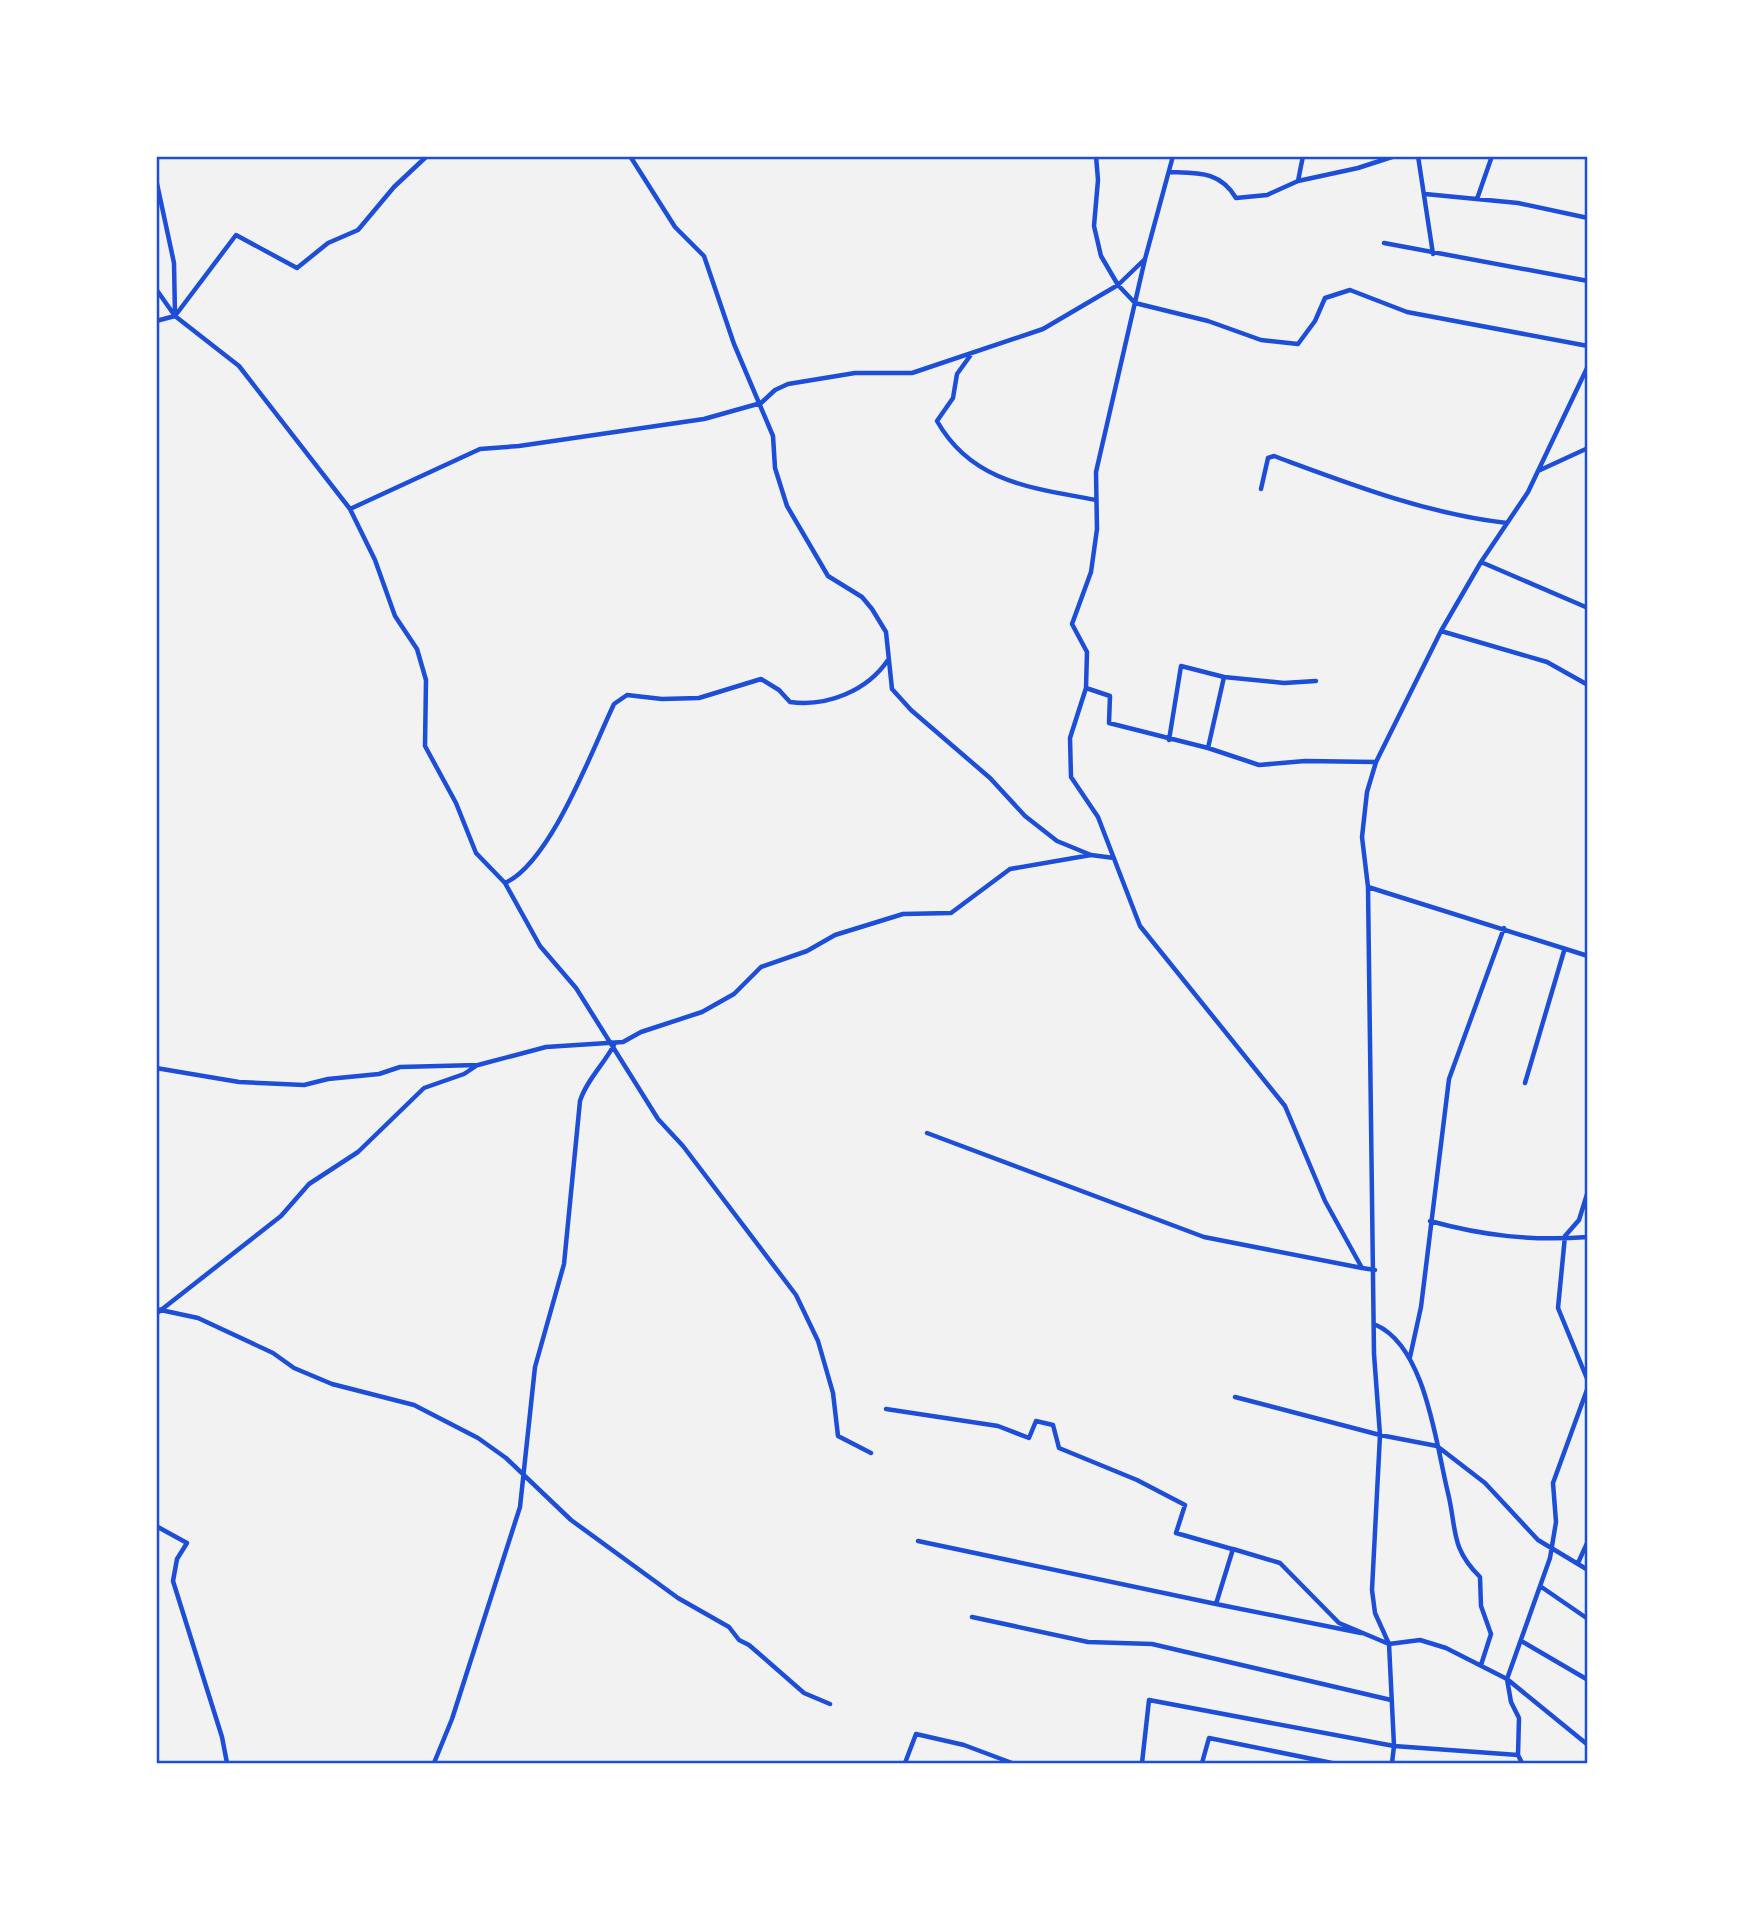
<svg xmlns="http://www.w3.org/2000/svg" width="1744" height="1919" viewBox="0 0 1744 1919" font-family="'Space Grotesk',sans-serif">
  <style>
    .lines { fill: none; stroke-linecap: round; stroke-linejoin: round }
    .minor { stroke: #1d4ed8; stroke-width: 4.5 }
    .neatline { fill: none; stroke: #1d4ed8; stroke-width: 2.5 }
  </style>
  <rect width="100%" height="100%" fill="#f2f2f2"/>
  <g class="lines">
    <!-- minor -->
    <path class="minor" d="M630,156l45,71 29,29 30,88 39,92 2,32 12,38 41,70 34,21 10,12 14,23 6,57 19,21 79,68 35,38 32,25 34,14 23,3
      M1096,156l2,24 -4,46 7,30 17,29 17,18 73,18 53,19 37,4 17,-23 10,-23 25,-8 57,22 181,34
      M1418,156l15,98
      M1170,172c28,1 50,-1 66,26l31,-3 31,-14 60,-13 37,-12
      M156,179l18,84 1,52
      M1298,181l5,-25
      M1425,194l93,9 70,15
      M1477,199l15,-43
      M1384,243l204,38
      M1145,259l-49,213 1,57 -6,43 -19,52 15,28 -1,36 -16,50 1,39 27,40 42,109 145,180 40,95 37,67 13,2
      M156,289l19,27 64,50 111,143 25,51 20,56 22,33 9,31 -1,66 31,57 20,50 29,30 35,63 36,42 82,131 25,27 113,149 22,46 15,52 5,43 33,17
      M156,321l19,-5 61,-81 61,33 31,-25 30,-13 36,-43 33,-31
      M970,356l-13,18 -4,24 -16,23c35,62 96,67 159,79
      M1538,471l50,-23
      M1261,489l7,-31 6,-2c76,28 153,58 233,67
      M350,509l130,-60 39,-3 185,-27 57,-16 14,-13 13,-6 67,-11h57l131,-44 75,-44 27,-26 28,-103
      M1481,562l107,46
      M1441,631l106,31 41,23
      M1086,688l24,8 -1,27 99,25 51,17 46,-4 71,1
      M1169,740l12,-74 43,11
      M1208,748l16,-71 60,6 32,-2
      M505,883c46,-21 87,-133 109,-179l13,-9 35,4 37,-1 62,-19 18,11 11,12c37,5 77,-11 98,-42
      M1368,887l220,69
      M156,1068l83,14 65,3 24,-6 51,-5 21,-7 78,-2 68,-18 77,-5 18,-10 61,-20 32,-18 27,-27 46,-16 28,-16 68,-21 48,-1 59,-44 81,-14
      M1525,1083l39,-132
      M927,1133l277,104 158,31
      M1588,1191l-9,29 -14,16 -7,72 30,73
      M1430,1221c54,15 102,20 158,16
      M156,1309l42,9 75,35 21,15 38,16 82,21 64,33 28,20 65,62 107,78 51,29 10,13 10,5 55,48 26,11
      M156,1314l125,-98 28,-32 49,-32 66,-64 40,-14 12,-8
      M1376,1325c50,22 60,120 72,168 9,37 2,54 32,84l1,29 10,28 -10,31
      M1410,1357l11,-50 28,-228 55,-151
      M1235,1397l145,38 57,11 48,37 53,57 50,30
      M886,1409l112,17 31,12 7,-17 17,4 6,23 78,32 48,25 -9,28 56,16
      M156,1526l31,17 -10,16 -4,22 49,156 5,26
      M918,1541l298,63
      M1578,1563l10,-22
      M1540,1586l48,33
      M972,1617l116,25 64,2 239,56
      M1361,1633l-145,-29 17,-55 47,14 59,60 50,21 31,-4 26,8 61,31 81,66
      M1523,1642l65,38
      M434,1763l18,-44 68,-212 15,-140 29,-103 16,-163c6,-20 24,-37 34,-56
      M905,1763l11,-29 48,11 48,18
      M1142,1763l7,-63 245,46 124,9
      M1202,1763l7,-25 123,25
      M1392,1763l2,-17 -5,-102 -14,-31 -3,-23 8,-155 -6,-81 -6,-467 -6,-50 5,-45 9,-30 65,-131 40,-69 47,-70 60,-126
      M1522,1763l-4,-8 1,-37 -8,-16 -4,-23 43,-121 6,-36 -3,-39 35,-96"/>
  </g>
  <!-- border -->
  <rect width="1744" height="1919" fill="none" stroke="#ffffff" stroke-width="315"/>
  <rect x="158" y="158" width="1428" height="1604" class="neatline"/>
</svg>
